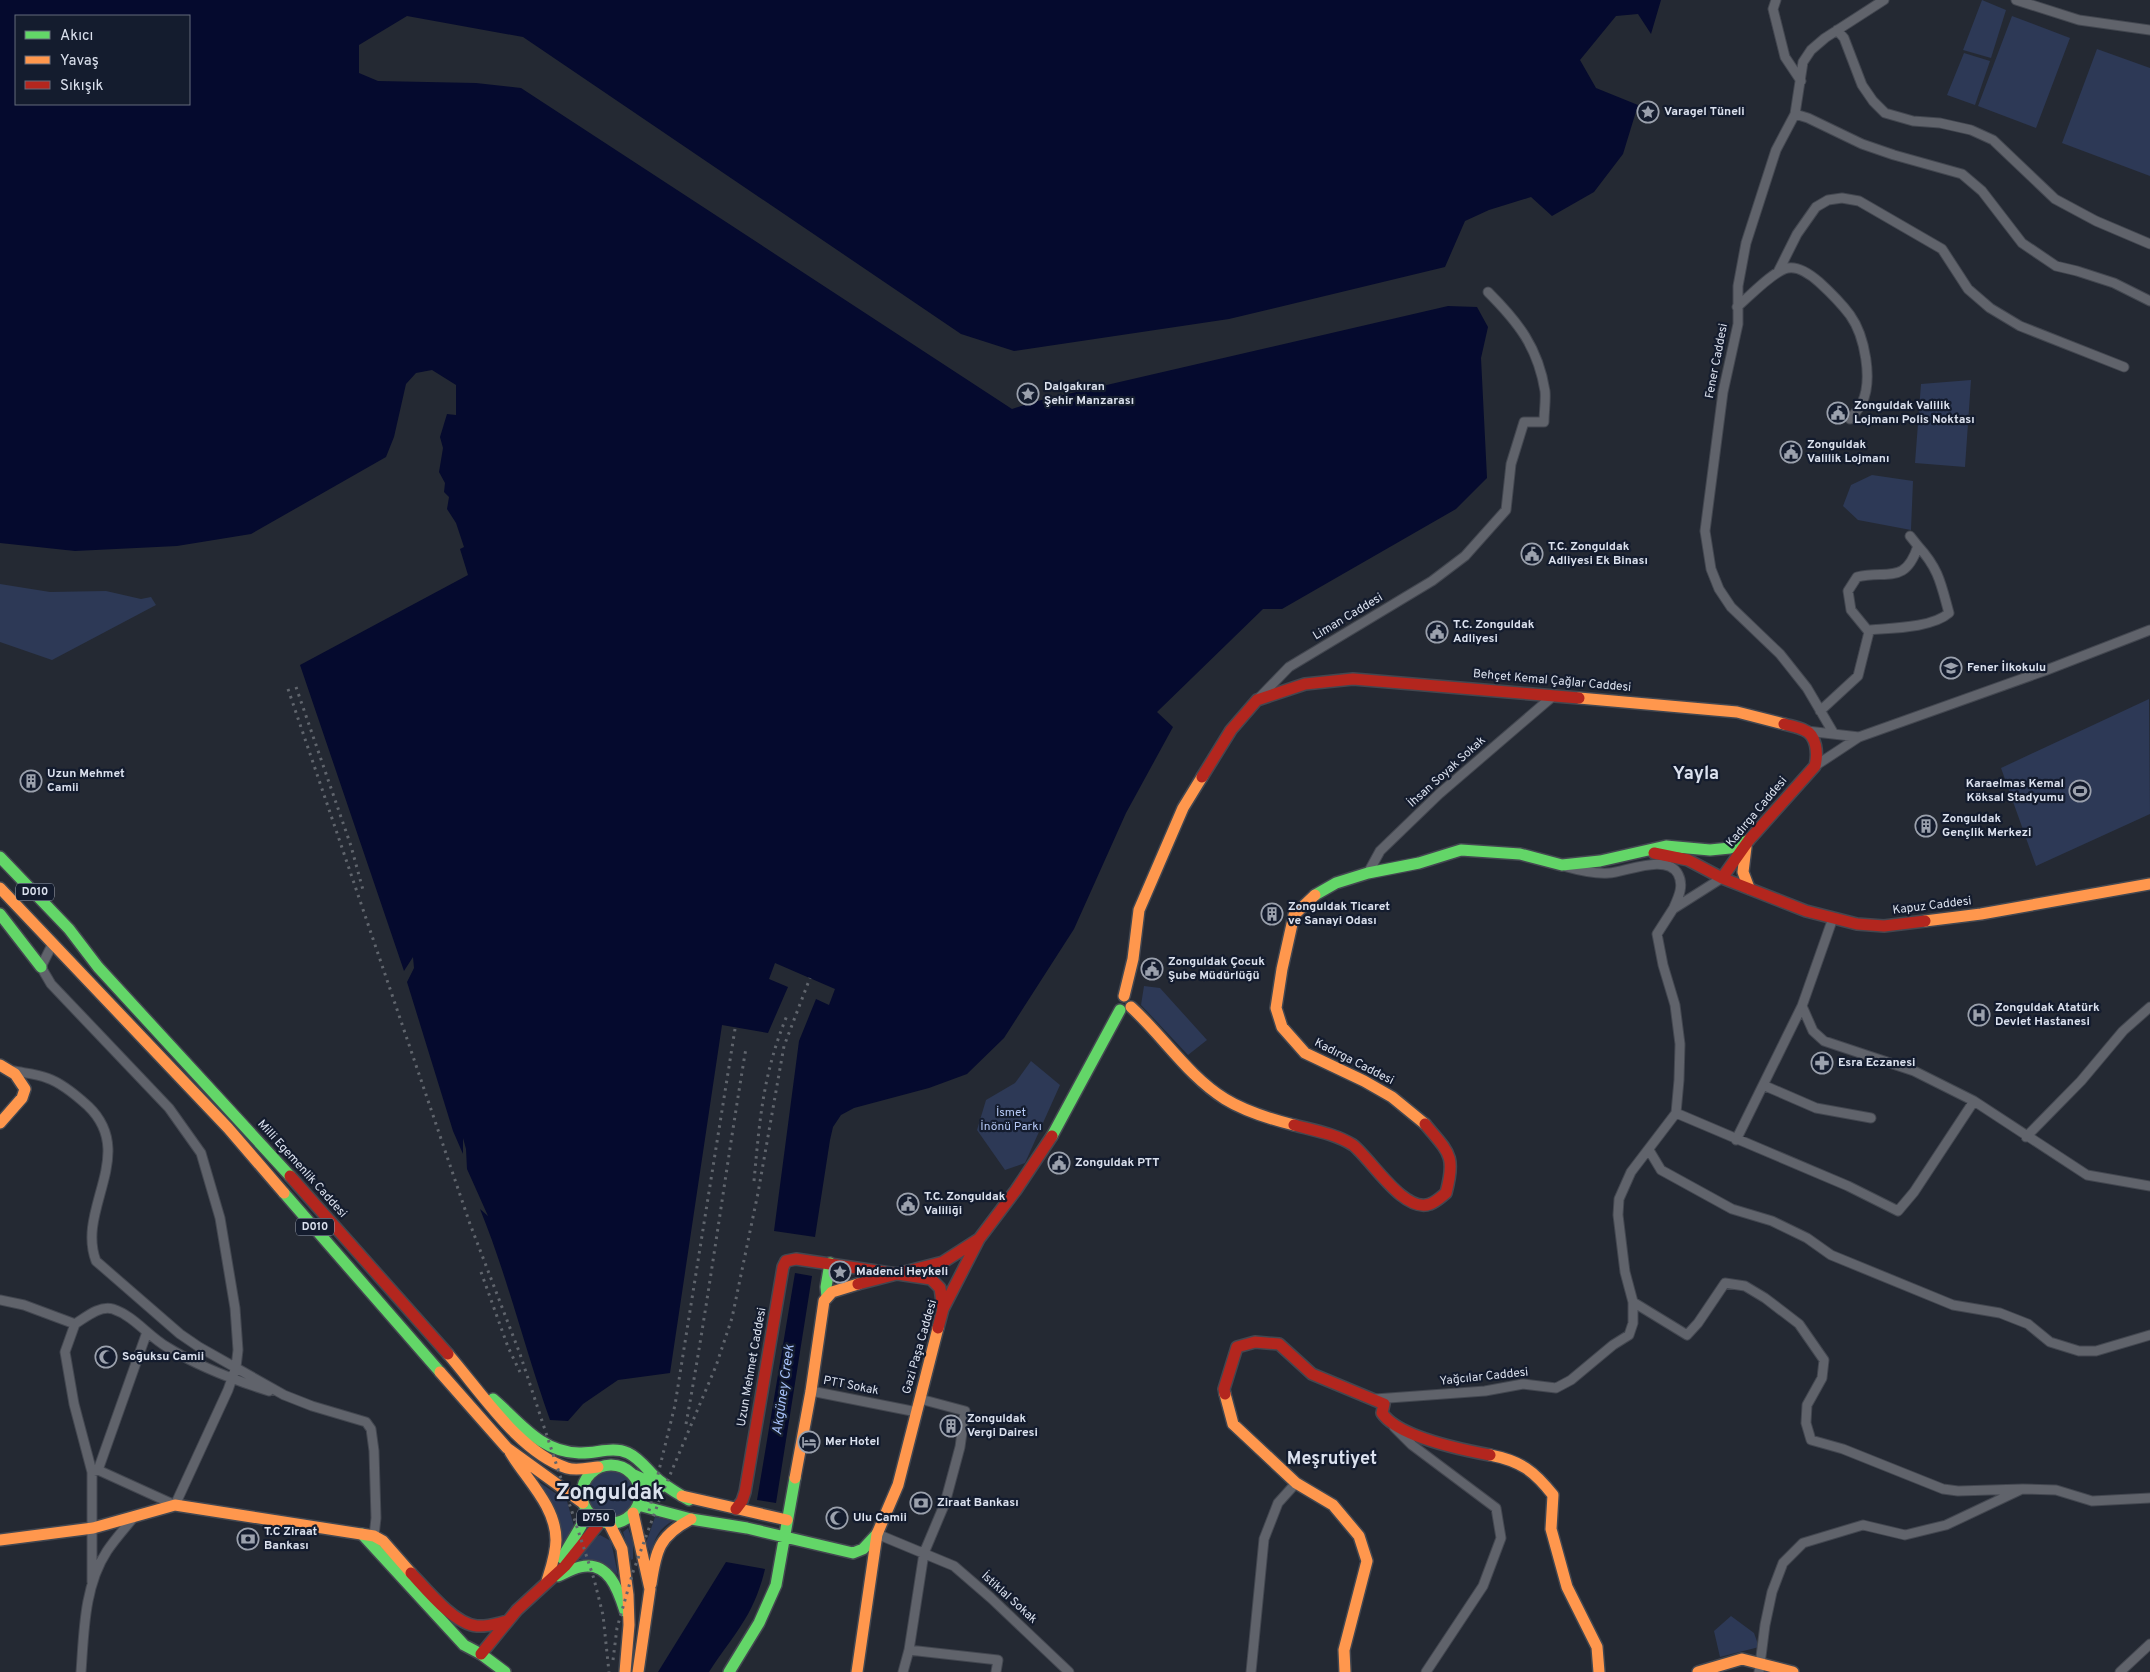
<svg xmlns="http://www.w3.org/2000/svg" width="2150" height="1672" viewBox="0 0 2150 1672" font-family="Overpass,sans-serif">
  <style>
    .green { fill: #2d3956 }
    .water { fill: #050a2e; fill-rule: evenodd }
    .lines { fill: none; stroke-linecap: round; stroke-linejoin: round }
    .street-casing { stroke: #434750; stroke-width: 11 }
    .fast-casing { stroke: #434750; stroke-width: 14 }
    .slow-casing { stroke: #434750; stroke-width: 14 }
    .jam-casing { stroke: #434750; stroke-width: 14 }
    .street { stroke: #60636b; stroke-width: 9 }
    .fast { stroke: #63d668; stroke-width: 11 }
    .slow { stroke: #ff974d; stroke-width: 11 }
    .jam { stroke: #b3261e; stroke-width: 11 }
    .rail { stroke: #60656d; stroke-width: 3; stroke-dasharray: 2.5 5; stroke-linecap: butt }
    .labels { text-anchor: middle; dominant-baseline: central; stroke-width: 4.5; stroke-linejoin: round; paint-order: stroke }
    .shield { fill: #141c2e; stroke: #9fa6b4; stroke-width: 1 }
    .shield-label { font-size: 11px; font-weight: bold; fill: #dbe1ee }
    .poi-label { font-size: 12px; font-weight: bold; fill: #dbe1ee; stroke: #141c2e; text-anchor: start }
    .street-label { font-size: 12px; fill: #dbe1ee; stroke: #141c2e }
    .park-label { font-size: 12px; fill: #b5c8f4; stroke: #141c2e }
    .water-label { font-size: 14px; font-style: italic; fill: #a5bff8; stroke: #141c2e }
    .district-label { font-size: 18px; font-weight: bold; fill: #dbe1ee; stroke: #141c2e }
    .town-label { font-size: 22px; font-weight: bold; fill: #dbe1ee; stroke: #141c2e }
  </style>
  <rect width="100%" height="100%" fill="#242933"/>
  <!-- green -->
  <path class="green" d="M1982,0l24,10 -15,48 -28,-8z
    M2012,16l58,22 -34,90 -58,-22z
    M2097,49l53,19v108l-88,-33z
    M1964,53l26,8 -15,44 -28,-10z
    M1971,380l-6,87 -50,-4 6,-79z
    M1872,475l41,6 -2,49 -53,-10 -15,-14 8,-21z
    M0,584l50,8 56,-1 35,8 10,-2 5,8 -104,55 -52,-18z
    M2149,699l1,115 -114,52 -35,-98z
    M1144,986l16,2 47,52 -19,15 -47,-50z
    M1031,1061l29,24 -35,78 -20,7 -28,-40 9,-30 29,-17z
    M586 1494a25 25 0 1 1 50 0a25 25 0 1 1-50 0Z
    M530,1476l37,25 8,29 -14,21z
    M655,1517l18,4c-14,7 -19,18 -22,33l-5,-11z
    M628,1528l5,14v17l-2,1 -8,-28z
    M600,1535l11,6 7,34c-12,-11 -26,-14 -41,-16l16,-20z
    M1731,1616l23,17 5,14 -39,10 -6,-26z"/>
  <!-- water -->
  <path class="water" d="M0,0h1661l-10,34 -13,-20 -22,2 -36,44 16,28 42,17 -15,49 -29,38 -42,24 -21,-19 -42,13 -24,11 -20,46 -216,52 -215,32 -53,-17 -438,-297 -116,-21 -48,29v28l19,8 98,2 45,5 491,321 21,-7 415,-96 29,1 11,20 -7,31 6,120 -31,31 -174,100h-19l-106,103 16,15 -47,86 -52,116 -70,109 -37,36 -38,14 -75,20 -13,7 -8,12 -3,13 -15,97 -41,-6 25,-190 17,-42 13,6 6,-16 -60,-26 -6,16 19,8 -20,46 -46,-8 -52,348 -52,7 -35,24 -15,17 -18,-1c-25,-70 -42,-142 -70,-211l8,7 -21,-47 -1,-20 -3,-11v16l-10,-23 -46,-149 7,-14 -1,-11 -9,14 -104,-306 168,-90 -8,-26 4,-2 -8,-24 -9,-14 2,-12 -5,-5 1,-9 -6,-11 4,-24 -3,-11 7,-23 9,1v-30l-24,-15 -16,3 -10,11 -12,53 -8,20 -135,77 -74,12 -102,5 -75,-8zM189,16v88h-173v-88z
    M795,1273l17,3 -36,227 -19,-3z
    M726,1562l39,7c-11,47 -31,65 -56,103h-51z"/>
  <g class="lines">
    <!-- street casing -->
    <g class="street-casing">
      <path id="street" d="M1776,0l-3,9 12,48 16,24
        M2016,0l63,20 71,10
        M1837,30l7,8 18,47 11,16 12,12 28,8 27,2 31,7 22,10 62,59 41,22 54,23
        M1795,114l13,4 54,26 32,11 68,19 20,17 40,52 34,23 21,5 37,12 36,18
        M1778,272l19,-38 19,-27 12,-7 14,-2 17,3 83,48 26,40 22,19 30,18 104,41
        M1737,307c12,-10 37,-37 51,-39 11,-2 23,7 31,14 11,10 22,21 31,33 15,21 23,65 12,88 -3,6 -8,11 -12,16
        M1868,630c23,-2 64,-2 81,-17 -8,-29 -10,-44 -31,-67
        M1259,698l30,-31 143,-86 33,-25 41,-46 5,-46 13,-42h20c0,-10 2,-22 1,-31 -7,-44 -27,-69 -57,-99
        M1820,711l38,-35 11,-44 -18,-22 -3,-19 9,-14c31,-7 48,8 61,-31l-8,-10
        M1807,731l52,6
        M1834,734l-27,-46 -27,-34 -49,-47 -12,-18 -8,-20 -6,-38 18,-139 15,-68v-38l8,-43 30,-93 19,-36 8,-52 8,-12 14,-12 59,-38
        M1815,766l44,-29 185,-66 106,-41
        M1567,867c14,4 27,7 42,6 17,-1 58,-20 69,1 6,11 1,22 -4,33
        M1368,873l12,-22 59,-57 113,-97
        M1833,918l-31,88 11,25 11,10 90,30 60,30 113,74 63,11
        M53,943l-12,24 10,17 118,124 32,45 19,65 15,90 3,42 -2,17 -8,23 -53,115 -77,-35 -6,2
        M14,1071c10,2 23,3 33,7 15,5 30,18 41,28 50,48 -12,103 8,155l84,73 19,13 85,48 28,11 54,16 5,7 3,22 2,67 -2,18
        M1763,1085l53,23 55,10
        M1676,1113l172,73 50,25 16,-19 60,-91
        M2026,1137l55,-56 42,-50 27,-24
        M1736,1140l66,-134
        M1649,1150l12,20 71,39 40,12 35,17 24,17 122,50 47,8 28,11 22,18 29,9h17l54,-16
        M0,1300l24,5 51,19c11,-7 25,-19 38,-15 21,7 35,27 54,38 32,20 67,33 102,44
        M1633,1302l54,33 11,-12 27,-40 20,3 20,12 34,26 25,36 -2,18 -15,27 -1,18 5,17 32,9 100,40 15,2 65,-2 33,1 36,11 58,-3
        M75,1324l-10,28 9,52 18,68v110
        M811,1391l106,21
        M1375,1399l110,-8 38,-7 33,4 15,-8 42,-35 16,-10 4,-12v-21l-8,-30 -7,-57 1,-16 12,-27 45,-59 3,-33 1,-36 -5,-39 -12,-40 -6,-31 16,-25 49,-31
        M1394,1427l18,18 84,63 5,30 -18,48 -57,86
        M98,1470l49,-138
        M877,1534l77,32 37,32 78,74
        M909,1650l89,10 -2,12
        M81,1672c3,-40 3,-86 26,-121 8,-12 18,-23 27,-34
        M903,1672l6,-22 15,-97 21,-50 15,-56 5,-36 -45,-12
        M1251,1672l13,-133 14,-36 18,-20
        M1759,1672l6,-47 7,-33 11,-29 20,-20 60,-18 42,10 41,-10 74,-35
        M2120,1672l30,-28"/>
    </g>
    <!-- fast casing -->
    <g class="fast-casing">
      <path id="fast" d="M0,857l69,72 29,38 192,209
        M1315,895l21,-12 32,-10 51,-10 42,-13 59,4 42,11 38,-4 66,-15 44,4 20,-2 19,-8
        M0,914l41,53
        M1052,1136l68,-126
        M284,1193l156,179
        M827,1297l-1,-10 4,-24
        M493,1399c27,23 47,53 86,54 17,1 33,-7 49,0 11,5 18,15 26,23 10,10 23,17 35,24
        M582 1494a29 29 0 1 1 58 0a29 29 0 1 1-58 0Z
        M634,1475l27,12
        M638,1505l53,14 56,9 106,25 10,-4 14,-15
        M362,1534l102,111 17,9 24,18
        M562,1558l19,-32 6,-15
        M558,1576c7,-3 14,-7 22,-9 28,-7 38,22 45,44
        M729,1672l30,-49 17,-38 19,-107"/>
    </g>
    <!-- slow casing -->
    <g class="slow-casing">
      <path id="slow" d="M1579,698l158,14 47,12
        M1746,847l-3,25 6,16
        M0,888l228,240 56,65
        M1315,895l-21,20 -12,54 -6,39 6,19 23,26 59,28 28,16 33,27
        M1925,921l56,-7 169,-30
        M1124,996l9,-37 6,-49 44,-102 19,-31
        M1131,1007c32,29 57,69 94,92 21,13 45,20 69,26
        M0,1065l15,9 10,15 -3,9 -22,25
        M448,1354c33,38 71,98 119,114 9,3 22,0 31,-1
        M440,1372l67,76 76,55
        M1225,1394l8,30 63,59 37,22 26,31 8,25 -23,89 1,22
        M510,1452c16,27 46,54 46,88 0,14 -5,28 -9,41
        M1490,1455c31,6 44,16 63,40l-2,34 16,58 30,60 2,25
        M795,1478l16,-87 13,-90 8,-9 26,-8
        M682,1496l105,24
        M633,1513l17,76 -12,83
        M609,1523l13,26 6,46 1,30 -4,47
        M0,1540l93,-12 82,-23 199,31 9,5 28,32
        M651,1584c5,-34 8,-48 40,-65
        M857,1672l20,-138 21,-49 40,-157
        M1698,1672l44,-13 51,13"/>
    </g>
    <!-- jam casing -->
    <g class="jam-casing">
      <path id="jam" d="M1202,777l29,-47 26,-30 48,-16 48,-5 226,19
        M1654,853l34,7 34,18 84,33 51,13 27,2 41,-5
        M1722,878l27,-38 66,-74c3,-12 2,-31 -11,-36 -6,-3 -13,-4 -20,-6
        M1294,1125c19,5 42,9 59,20 18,14 51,69 77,59 6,-2 11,-7 16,-11 10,-38 3,-40 -21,-69
        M290,1176l158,178
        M858,1284l85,-22 36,-23
        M938,1328l5,-19 36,-70 37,-49 36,-54
        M1225,1394l-1,-5 13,-42 18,-5 24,2 33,30 72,30 -2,9c16,24 81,37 108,42
        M736,1509l6,-8 3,-9 38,-225 3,-6 10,-2 135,20 9,9 3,21
        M411,1573c16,17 43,51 66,53 11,1 21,-3 31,-5
        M481,1654l36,-44 48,-44 36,-45"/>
    </g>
    <!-- street -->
    <use href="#street" class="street"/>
    <!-- fast -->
    <use href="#fast" class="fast"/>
    <!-- slow -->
    <use href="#slow" class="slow"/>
    <!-- jam -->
    <use href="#jam" class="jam"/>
    <!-- rail -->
    <path class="rail" d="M296,687l55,159 12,44
      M288,689l182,535 50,130 57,173 17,52 9,36 6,57
      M754,1181c6,-64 9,-108 34,-168
      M481,1272l27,75 12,25
      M686,1424c23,-125 39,-251 60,-376
      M649,1511l26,-106 60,-376
      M613,1660l4,-32 16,-56 26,-71 57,-135 16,-48 26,-125 26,-147 26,-68"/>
  </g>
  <!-- icons -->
  <defs>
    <g id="sight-ring" transform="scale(1.125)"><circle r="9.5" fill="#141c2e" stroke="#9ba1ad" stroke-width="1.5"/><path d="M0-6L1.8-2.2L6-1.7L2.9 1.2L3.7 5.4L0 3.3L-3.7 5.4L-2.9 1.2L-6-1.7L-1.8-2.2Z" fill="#9ba1ad"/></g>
    <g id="civic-ring" transform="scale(1.125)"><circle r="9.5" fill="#141c2e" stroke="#9ba1ad" stroke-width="1.5"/><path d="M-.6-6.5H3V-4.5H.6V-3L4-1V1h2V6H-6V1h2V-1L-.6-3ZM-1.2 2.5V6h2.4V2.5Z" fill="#9ba1ad"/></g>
    <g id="school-ring" transform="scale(1.125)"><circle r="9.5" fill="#141c2e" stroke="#9ba1ad" stroke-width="1.5"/><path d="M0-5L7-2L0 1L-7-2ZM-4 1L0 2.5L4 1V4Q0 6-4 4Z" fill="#9ba1ad"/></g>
    <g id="building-ring" transform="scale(1.125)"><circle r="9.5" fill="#141c2e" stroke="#9ba1ad" stroke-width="1.5"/><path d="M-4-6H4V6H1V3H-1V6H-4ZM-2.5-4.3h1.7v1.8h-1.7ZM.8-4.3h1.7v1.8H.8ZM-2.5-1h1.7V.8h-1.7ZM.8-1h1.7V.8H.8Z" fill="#9ba1ad"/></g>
    <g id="stadium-ring" transform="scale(1.125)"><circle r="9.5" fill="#141c2e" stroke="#9ba1ad" stroke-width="1.5"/><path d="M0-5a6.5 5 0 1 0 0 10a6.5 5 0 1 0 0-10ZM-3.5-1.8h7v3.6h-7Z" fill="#9ba1ad"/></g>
    <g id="hospital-ring" transform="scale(1.125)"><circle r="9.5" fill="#141c2e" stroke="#9ba1ad" stroke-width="1.5"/><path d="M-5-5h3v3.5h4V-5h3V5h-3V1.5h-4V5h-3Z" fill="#9ba1ad"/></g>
    <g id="pharmacy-ring" transform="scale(1.125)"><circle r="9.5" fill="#141c2e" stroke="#9ba1ad" stroke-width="1.5"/><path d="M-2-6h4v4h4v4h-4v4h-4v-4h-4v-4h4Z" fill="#9ba1ad"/></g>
    <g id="mosque-ring" transform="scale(1.125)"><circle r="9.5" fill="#141c2e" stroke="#9ba1ad" stroke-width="1.5"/><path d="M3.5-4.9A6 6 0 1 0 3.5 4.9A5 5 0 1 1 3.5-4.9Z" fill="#9ba1ad"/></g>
    <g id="hotel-ring" transform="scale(1.125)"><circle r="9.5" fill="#141c2e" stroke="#9ba1ad" stroke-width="1.5"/><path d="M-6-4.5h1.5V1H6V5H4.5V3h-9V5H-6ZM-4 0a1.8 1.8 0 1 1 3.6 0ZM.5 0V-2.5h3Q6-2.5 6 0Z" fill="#9ba1ad"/></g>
    <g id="bank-ring" transform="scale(1.125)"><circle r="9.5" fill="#141c2e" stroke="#9ba1ad" stroke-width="1.5"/><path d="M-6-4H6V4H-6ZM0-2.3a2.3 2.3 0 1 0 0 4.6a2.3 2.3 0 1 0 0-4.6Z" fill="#9ba1ad"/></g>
  </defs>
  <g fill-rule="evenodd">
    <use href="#sight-ring" x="1648" y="112"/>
    <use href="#sight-ring" x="1028" y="394"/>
    <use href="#civic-ring" x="1838" y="413"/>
    <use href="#civic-ring" x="1791" y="452"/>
    <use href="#civic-ring" x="1532" y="554"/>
    <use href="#civic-ring" x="1437" y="632"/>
    <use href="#school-ring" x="1951" y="668"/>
    <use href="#building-ring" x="31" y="781"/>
    <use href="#stadium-ring" x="2080" y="791"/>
    <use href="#building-ring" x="1926" y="826"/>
    <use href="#building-ring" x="1272" y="914"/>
    <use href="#civic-ring" x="1152" y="969"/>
    <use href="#hospital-ring" x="1979" y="1015"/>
    <use href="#pharmacy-ring" x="1822" y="1063"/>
    <use href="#civic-ring" x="1059" y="1163"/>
    <use href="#civic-ring" x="908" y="1204"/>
    <use href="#sight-ring" x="840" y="1272"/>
    <use href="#mosque-ring" x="106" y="1357"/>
    <use href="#building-ring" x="951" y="1426"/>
    <use href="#hotel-ring" x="809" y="1442"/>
    <use href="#bank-ring" x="921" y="1503"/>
    <use href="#mosque-ring" x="837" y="1518"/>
    <use href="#bank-ring" x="248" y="1539"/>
  </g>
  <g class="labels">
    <!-- shield labels -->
    <g class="shield">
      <rect x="16" y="883.5" width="38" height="17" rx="4"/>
      <rect x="296" y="1218.5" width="38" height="17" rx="4"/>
      <rect x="577" y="1509.5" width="38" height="17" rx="4"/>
    </g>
    <g class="shield-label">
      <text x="35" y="892">D010</text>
      <text x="315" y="1227">D010</text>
      <text x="596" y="1518">D750</text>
    </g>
    <!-- poi labels -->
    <g class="poi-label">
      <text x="1664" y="112">Varagel Tüneli</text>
      <text x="1044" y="387">Dalgakıran<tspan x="1044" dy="14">Şehir Manzarası</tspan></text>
      <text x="1854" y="406">Zonguldak Valilik<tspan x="1854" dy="14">Lojmanı Polis Noktası</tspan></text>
      <text x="1807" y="445">Zonguldak<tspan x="1807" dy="14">Valilik Lojmanı</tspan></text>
      <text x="1548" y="547">T.C. Zonguldak<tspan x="1548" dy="14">Adliyesi Ek Binası</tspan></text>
      <text x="1453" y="625">T.C. Zonguldak<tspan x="1453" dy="14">Adliyesi</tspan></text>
      <text x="1967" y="668">Fener İlkokulu</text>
      <text x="47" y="774">Uzun Mehmet<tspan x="47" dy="14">Camii</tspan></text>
      <text x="2064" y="784" text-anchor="end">Karaelmas Kemal<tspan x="2064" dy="14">Köksal Stadyumu</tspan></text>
      <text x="1942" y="819">Zonguldak<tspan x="1942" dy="14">Gençlik Merkezi</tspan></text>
      <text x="1288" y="907">Zonguldak Ticaret<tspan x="1288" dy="14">ve Sanayi Odası</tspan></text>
      <text x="1168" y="962">Zonguldak Çocuk<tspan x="1168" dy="14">Şube Müdürlüğü</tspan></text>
      <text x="1995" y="1008">Zonguldak Atatürk<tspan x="1995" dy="14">Devlet Hastanesi</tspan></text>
      <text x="1838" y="1063">Esra Eczanesi</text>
      <text x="1075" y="1163">Zonguldak PTT</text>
      <text x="924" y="1197">T.C. Zonguldak<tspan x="924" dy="14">Valiliği</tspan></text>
      <text x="856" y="1272">Madenci Heykeli</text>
      <text x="122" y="1357">Soğuksu Camii</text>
      <text x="967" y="1419">Zonguldak<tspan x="967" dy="14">Vergi Dairesi</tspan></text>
      <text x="825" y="1442">Mer Hotel</text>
      <text x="937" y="1503">Ziraat Bankası</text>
      <text x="853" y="1518">Ulu Camii</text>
      <text x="264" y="1532">T.C Ziraat<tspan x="264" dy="14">Bankası</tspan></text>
    </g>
    <!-- street labels -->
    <g class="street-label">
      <text transform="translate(1717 361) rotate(-79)">Fener Caddesi</text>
      <text transform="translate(1348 617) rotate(-31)">Liman Caddesi</text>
      <text transform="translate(1552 681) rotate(5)">Behçet Kemal Çağlar Caddesi</text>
      <text transform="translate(1447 772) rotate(-42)">İhsan Soyak Sokak</text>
      <text transform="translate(1757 812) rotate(-50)">Kadırga Caddesi</text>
      <text transform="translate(1932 906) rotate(-7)">Kapuz Caddesi</text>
      <text transform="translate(1354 1062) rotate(27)">Kadırga Caddesi</text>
      <text transform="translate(302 1169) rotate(48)">Milli Egemenlik Caddesi</text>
      <text transform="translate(920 1347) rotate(-74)">Gazi Paşa Caddesi</text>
      <text transform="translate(752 1367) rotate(-80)">Uzun Mehmet Caddesi</text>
      <text transform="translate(1484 1377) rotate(-6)">Yağcılar Caddesi</text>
      <text transform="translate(851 1386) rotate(11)">PTT Sokak</text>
      <text transform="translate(1009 1598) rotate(42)">İstiklal Sokak</text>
    </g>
    <!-- park labels -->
    <g class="park-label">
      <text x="1011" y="1113">İsmet<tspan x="1011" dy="14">İnönü Parkı</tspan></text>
    </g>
    <!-- water labels -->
    <g class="water-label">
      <text transform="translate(784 1390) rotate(-82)">Akgüney Creek</text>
    </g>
    <!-- district labels -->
    <g class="district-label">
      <text x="1696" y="774">Yayla</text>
      <text x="1332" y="1459">Meşrutiyet</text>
    </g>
    <!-- town labels -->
    <g class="town-label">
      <text x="610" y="1493">Zonguldak</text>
    </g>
  </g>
  <!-- legend -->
  <rect x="15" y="15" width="175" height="90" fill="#141c2e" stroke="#646b7b"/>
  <rect x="25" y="31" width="25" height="8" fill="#63d668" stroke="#646b7b"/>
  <text x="60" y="40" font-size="15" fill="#dbe1ee">Akıcı</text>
  <rect x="25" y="56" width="25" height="8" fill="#ff974d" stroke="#646b7b"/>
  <text x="60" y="65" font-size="15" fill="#dbe1ee">Yavaş</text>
  <rect x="25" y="81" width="25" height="8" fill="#b3261e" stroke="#646b7b"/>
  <text x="60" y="90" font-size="15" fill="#dbe1ee">Sıkışık</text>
</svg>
